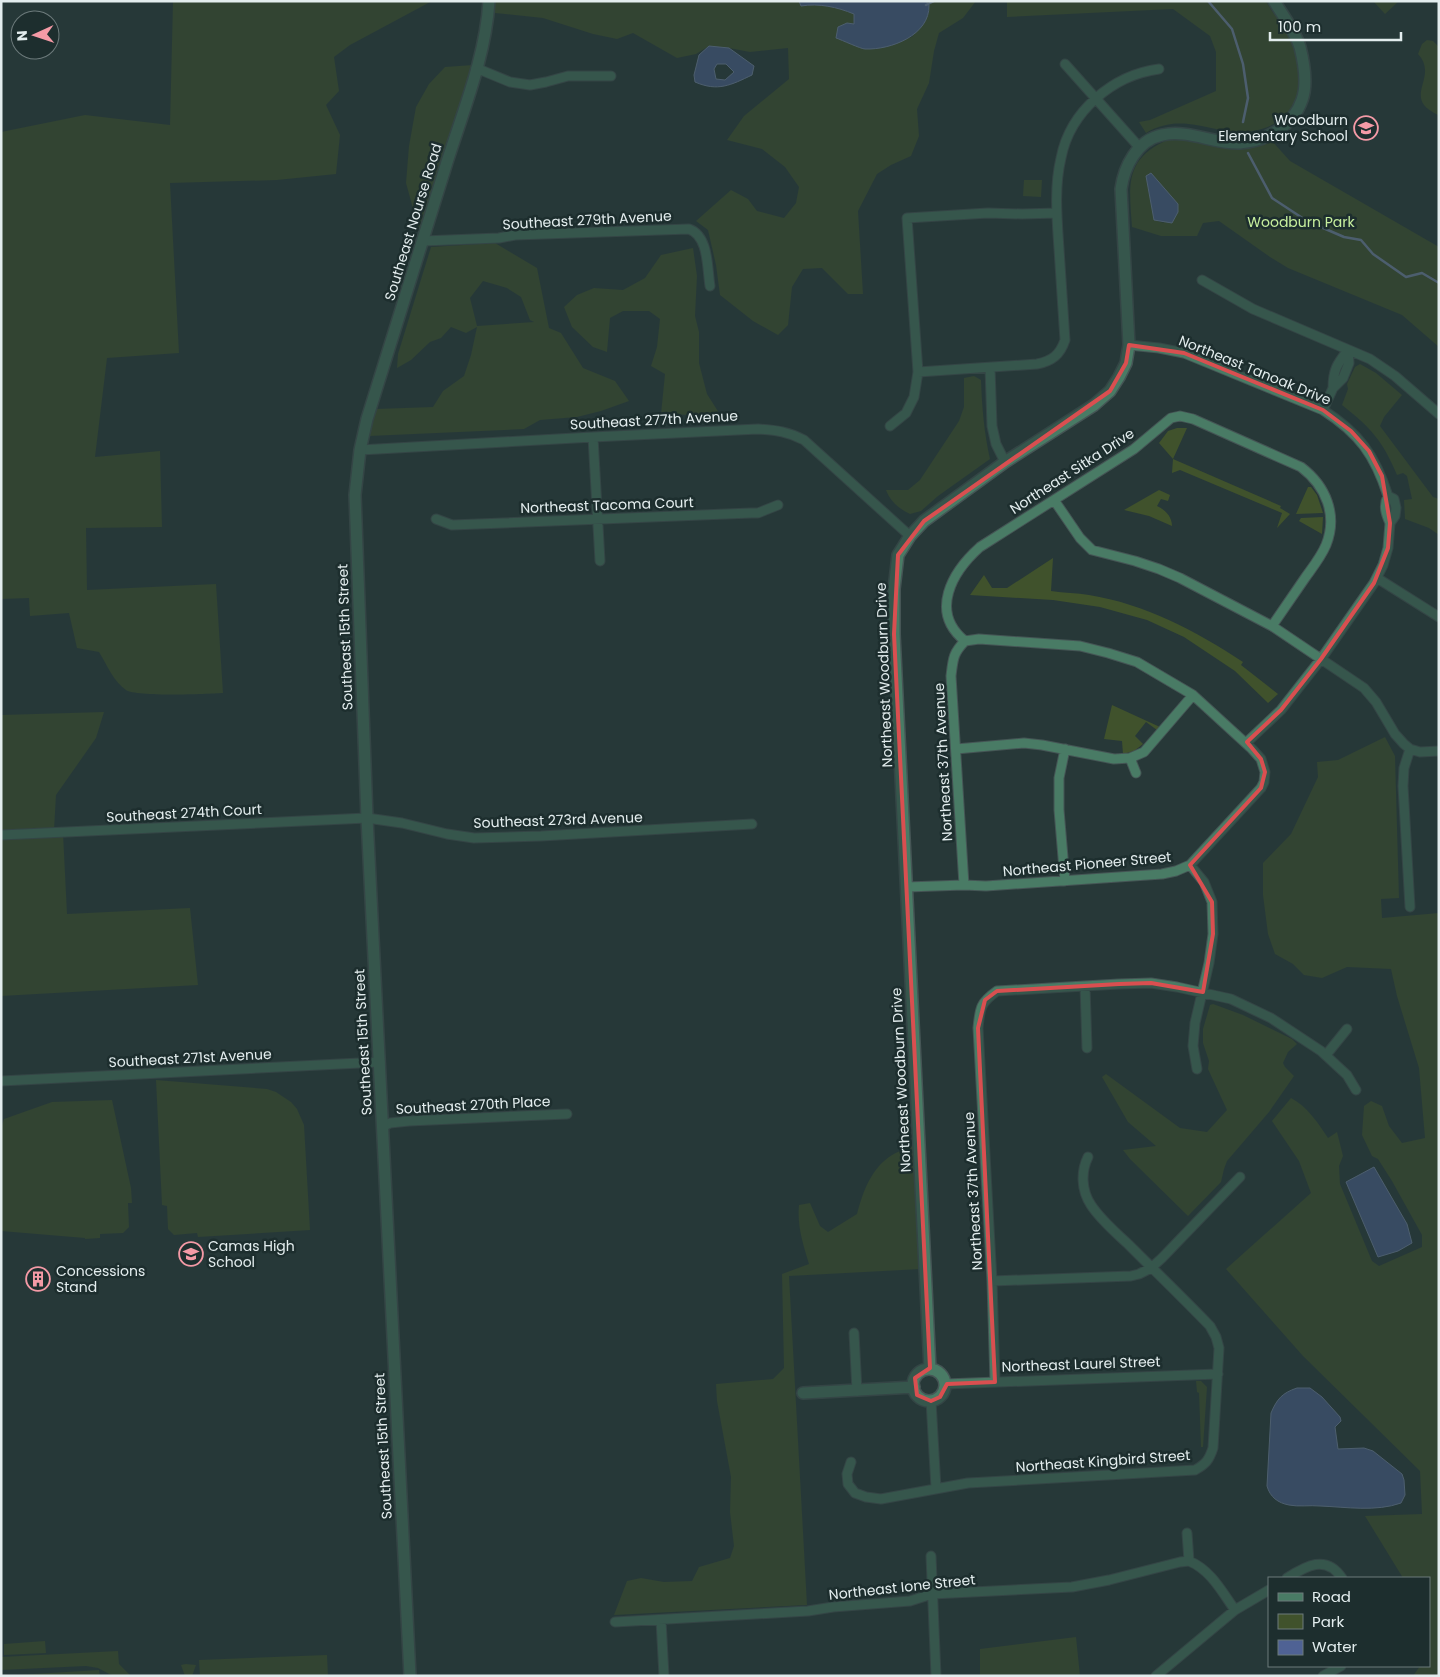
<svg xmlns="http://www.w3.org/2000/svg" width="1440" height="1677" viewBox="0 0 1440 1677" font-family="Poppins,sans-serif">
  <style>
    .green { fill: #40522c; fill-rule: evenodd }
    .water { fill: #4f6294; stroke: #7b8caf; fill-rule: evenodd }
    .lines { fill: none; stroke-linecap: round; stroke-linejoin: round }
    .stream { stroke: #7b8caf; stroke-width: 2.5 }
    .minor-casing { stroke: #455555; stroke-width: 11 }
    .tertiary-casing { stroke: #455555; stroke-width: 14 }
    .minor { stroke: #497b65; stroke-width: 9 }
    .tertiary { stroke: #497b65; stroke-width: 11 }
    .marked { fill: none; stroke: #d94f50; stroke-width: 4; stroke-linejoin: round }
    .labels { text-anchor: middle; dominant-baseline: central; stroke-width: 5; stroke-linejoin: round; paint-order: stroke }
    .poi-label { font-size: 14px; fill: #e3edee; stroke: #1d2e2e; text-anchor: start }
    .street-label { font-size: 14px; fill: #e3edee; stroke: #1d2e2e }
    .park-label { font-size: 14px; fill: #c6ee9d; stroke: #1d2e2e }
  </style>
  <rect width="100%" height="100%" fill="#273838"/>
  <!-- green -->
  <path class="green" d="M173,1h259l-82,44 -16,12 5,34 -13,14 14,30 -4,39 -59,6 -107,3 9,170 -72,5 -12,99 65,-6 2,76 -76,1 1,62 129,-6 7,109c-16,1 -87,4 -97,-3 -12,-8 -19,-25 -27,-38l-22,-4 -8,-35 -39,3 -1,-18 -28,1v-467l84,-17 85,10z
    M495,1h304l2,5c18,-3 36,1 53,8l-2,29 12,6 48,-12 17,-24v-8l-3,-4h50l-13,17 -24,15 -5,18 -5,32 -12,26 2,27 -8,20 -20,9 -14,9 -19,37 5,83h-15l-26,-26 -19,1 -11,18 -4,38 -10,10 -25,-14 -33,-26 -4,-30 -8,-35 -12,-9 35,-31 17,9 9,12 27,7 12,-15 3,-16 -14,-20 -23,-18 -35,-9 17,-24 45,-37 -1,-31 -38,4 -21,-4 -20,-2 -13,8 -19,4 -44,-25 -16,6 -24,-5 -50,-16 -48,-5z
    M1007,1h259c7,14 19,24 25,38 17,40 11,83 -38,92 -6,1 -13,3 -19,3 -6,-1 -12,-3 -18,-5 -26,-6 -47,-10 -70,4l-7,-11 11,-2 66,-29v-39l-6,-16 -37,-27 -166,8z
    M1373,1h26l-14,13z
    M1427,40l6,1 6,6 -1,68c-38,-18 2,-37 -20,-61l4,-10z
    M473,65l-53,169 -14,-51 3,-37 7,-39 13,-23 16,-17z
    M1170,139h18l21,6 22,4 41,-8 18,20 149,86v100l-37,-32 -114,-47 -18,-11 -51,-36 -16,2 -6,13h-36l-29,-9c-3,-43 -8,-69 38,-88zM1146,176l18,47 -10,-3z
    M1024,180h18l-1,17 -18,-1z
    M495,243l42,25 12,60 12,5 22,35 32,13 14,20 -28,10 -24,6 -37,3 -16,9 -155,7 7,-27 57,-2 10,-16 21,-15 7,-21 6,-28 -11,6 -15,-6 -10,11 -11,4 -19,18 -14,8 1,-14 33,-107zM483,281l24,7 14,9 9,23 4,2 -57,4 -7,-28z
    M693,248l4,28 -2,40 4,16v31l8,31 14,22 -60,-2 4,-40 -14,-8 6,-19 3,-28 -11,-8h-26l-13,7 -3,34 -14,-5 -21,-20 -8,-20 13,-12 17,-7 29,2 22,-12 16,-23z
    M1360,364l16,9 26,22 -18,22 -4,9 53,71 6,2v36l-10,-7 -24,-9 -1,-19 8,-1 -5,-23 -4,-3 -6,2c-14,-34 -26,-47 -55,-70l6,-16 -1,-5 8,-17z
    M974,376l7,4c1,27 3,52 9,79l-52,37 -17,15 -11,3c-11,-5 -20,-13 -24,-24h22l12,-10 39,-59 5,-14v-29z
    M1177,428h10l-14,31 -14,-16 9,-12z
    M1173,459l108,47 -1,2 10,6 -13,14 5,-15 -102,-43 -8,3z
    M1308,487h3l6,8 6,18 -27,1z
    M1159,490l11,5 -2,6 -7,-2 -4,7c8,4 15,10 15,20l-23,-10 -25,-6z
    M1323,517l-1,17 -23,-13 2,-3z
    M1053,558l-2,33c13,2 26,2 38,4 56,9 107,36 154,67l-2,3 37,29 -10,9 -33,-32 -51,-34 -37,-17 -47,-13 -47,-7 -83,-5 14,-20 8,13h15z
    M1112,705l48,22 -3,3 -11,-8 -11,14 8,8 -9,7 -11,3 -1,-13 -18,-2z
    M104,712l-8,26 -40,57 -2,35 -53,2v-117z
    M1385,737l10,19 4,142 -18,1 1,19 57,-5v763h-26l7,-10h9v-88h-26l-38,-62 57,-2 -2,-43 -117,-115 -77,-87 85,-76 -12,-32 -27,-40 19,-23c16,8 27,25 37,40l9,-6 6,24 -4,10 1,18 32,77 7,5 43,-19v-12l-30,-54 -14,-22 -6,-3 -10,-21 2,-29 7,-5 11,5 7,20 13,17 23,-5 -6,-70 -22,-72 -6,-27 -44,-2 -25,11 -18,-3 -11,-11 -18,-10 -7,-20 -5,-39v-32l28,-29 27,-57 -1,-15 21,-2z
    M63,833l4,81 123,-6 8,77 -197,11v-160z
    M1213,1004l30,11 49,24 5,5 -9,8 -5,11 2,4 9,9 -25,36 -42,49 -3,8 -3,13 -33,34 -58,-57 -7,-9 33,-4 -28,-24 -26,-45 4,-3 74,54 27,4 20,-22 -19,-41 1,-8 -6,-18v-14l7,-24z
    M156,1080l111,9 9,3 15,10 6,7 7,16 6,105 -112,7 -1,-4 -23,2 -6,-6 -1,-23 -5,-1z
    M112,1100l19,88 1,15h-4l1,24 -6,6 -23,1v4l-15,1v-1l-84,-7v-103l3,-9 48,-17z
    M914,1145l7,124 -132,7 18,329 -193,10 13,-34 14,-3 23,4 28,-1 7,-14 31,-9 4,-12 -4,-34 1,-35 -14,-76 -1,-17 57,-5 11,-11 -2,-94 27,-10c-6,-20 -12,-38 -10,-59l11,-2 10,23 8,6 29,-18c6,-22 13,-43 32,-57 7,-5 17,-8 25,-12z
    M1196,1381h5l6,6 -4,60h-2l-2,-54 -2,-1z
    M1076,1637l4,39h-100v-27z
    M45,1641l1,12 -42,2v-11z
    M118,1651l1,13 12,12h-18l-15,-8 -12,-2 -85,4v-13z
    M327,1655l1,21h-128l-1,-16z
    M186,1664l10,1 -4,11h-7l-4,-11z
    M99,1670l1,6h-99z"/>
  <!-- water -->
  <path class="water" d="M799,1h127l3,4c1,30 -38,45 -64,44 -4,0 -23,-9 -29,-11l2,-11 9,-4 7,1v-10c-17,-7 -35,-11 -53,-8z
    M709,46l20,2 25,18 -2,9c-21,10 -34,17 -57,7l-1,-7 5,-20zM717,64h9l8,8 -9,8 -9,-1 -2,-10z
    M1151,173l27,31v8l-6,11 -18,-3 -8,-44z
    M1374,1167l33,57 5,19 -14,8 -20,6 -32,-75z
    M1297,1388h13l12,9 18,20 1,4 -6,6 3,22 26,-1 9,3 29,23 2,6 1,15 -4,8c-25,9 -55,4 -81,3 -10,-1 -22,1 -31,-1 -11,-2 -19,-8 -22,-19l4,-73c6,-14 11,-20 26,-25z"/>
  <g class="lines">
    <!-- stream -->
    <path class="stream" d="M1208,1l24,28 11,35 5,34 -5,24
      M926,5l8,-4
      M1248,153l24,45 35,23 37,16 17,3 12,14 33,23 16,-4 17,10"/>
    <!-- minor casing -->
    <g class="minor-casing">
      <path id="minor" d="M1065,64l75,84
        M476,68l34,14 20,3 16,-3 22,-6h43
        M423,241l76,-3 16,-3 174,-6c20,7 18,39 21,57
        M1202,280l51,29 117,50 25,17 44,38
        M1129,345l30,3 25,5 139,57c36,23 52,45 65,86 -5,10 -2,18 2,27
        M990,368l2,58 4,18 9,18
        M918,372l119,-8c15,-3 23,-9 28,-24 -2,-31 -4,-61 -6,-91 -2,-30 -5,-62 2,-91 9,-47 52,-83 98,-89
        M1333,388c0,-18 4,-24 15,-38
        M1323,410l10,-22 10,-10 6,-15 -1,-13
        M890,426l16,-13 8,-16 4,-25 -11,-154 81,-5 34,1 35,-1
        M593,437l7,124
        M360,450l233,-13 165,-8c18,1 31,3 46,11l106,96
        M1054,500l26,38 12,12 43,11 24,8 21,9 92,48 92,62 12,14 19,32 9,10 6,5 10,3 19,-1
        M436,519l16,6 299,-12h7l20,-8
        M1377,578l62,39
        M965,641c-36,-29 -13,-69 15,-94l154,-98 37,-31 9,-2 13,3 108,48c25,19 37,48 25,78 -5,12 -14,23 -21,33 -11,16 -22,32 -33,48
        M1246,743l35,-33 40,-51 53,-76 9,-18 5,-17 2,-25 5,-7 1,-8 -2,-9 -6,-3
        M956,749l68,-6 18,2 72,14 16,-1 14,-6 49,-57
        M1410,749l-6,19 -1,18 7,121
        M1130,758l6,15
        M1,835l366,-17 35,5 45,11 27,4 67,-2 211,-12
        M1190,865l14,17 8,20 1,32 -4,29 -14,60 -2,23 4,23
        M1065,881l-6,-71v-32l6,-29
        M964,885l-13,-209c2,-17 2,-23 14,-35
        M907,887l57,-2 22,1 176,-12 14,-3 14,-6 71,-77 3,-6 1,-10 -4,-13 -9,-10 -59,-54 -56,-33 -29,-9 -28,-7 -101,-7 -14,2
        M1085,986l2,62
        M1326,1055l21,-26
        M1,1081l379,-19
        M382,1127l8,-4 19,-2 158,-7
        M992,1281l139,-5 8,-2 12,-6 11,-10 78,-81
        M854,1333l3,58
        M995,1382l-3,-101 -14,-253c2,-20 2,-25 19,-37l122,-7 32,-1 26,4 54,12 40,19 50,33 26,24 9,15
        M945,1384l273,-10
        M931,1401l5,87
        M851,1462l-4,12 1,10 7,9 11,4 15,2 87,-16 227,-13c11,-6 14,-10 18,-22l6,-100 -3,-11 -6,-11c-27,-28 -55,-55 -82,-82 -13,-12 -28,-25 -37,-39 -10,-15 -10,-34 -3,-48
        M1187,1533l2,28c22,9 33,31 46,49
        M931,1556l5,120
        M1287,1578c19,-12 39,-24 55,0
        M661,1620l3,56
        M615,1622l193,-11 25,-4 77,-6 22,-7 140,-7 37,-7 71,-18 9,-1
        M1156,1676l79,-66 34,-20
        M1323,1676l18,-10"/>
    </g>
    <!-- tertiary casing -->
    <g class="tertiary-casing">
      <path id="tertiary" d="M930,1369l-36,-735v-45l4,-34 12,-19 14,-15 81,-59 89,-57 16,-14 9,-14 7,-14 3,-18 -8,-156c3,-22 16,-49 41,-54 27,-6 51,9 78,8 27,-2 53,-17 62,-43 6,-16 2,-37 -2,-53 -5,-16 -17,-31 -26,-46
        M913 1385a16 16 0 1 1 32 0a16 16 0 1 1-32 0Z
        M803,1393l111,-6
        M410,1676l-43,-858 -12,-323 5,-45 7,-31c27,-87 54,-174 81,-260 16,-50 38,-105 41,-158"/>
    </g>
    <!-- minor -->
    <use href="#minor" class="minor"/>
    <!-- tertiary -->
    <use href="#tertiary" class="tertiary"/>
  </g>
  <!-- marked area -->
  <path d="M0 0H1440V1677H0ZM1129,345l55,8 139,57 28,21 18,20 13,25 8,47 -2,25 -14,35 -53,76 -40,51 -34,32 14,17 4,13 -4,16 -71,77 22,37 1,32 -10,58 -52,-9 -32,1 -122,7 -12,9 -7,28 17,354 -48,2 -7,13 -9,4 -14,-6 -2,-17 15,-10 -36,-734 4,-79 26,-34 186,-130 16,-28z" fill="#273838" fill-opacity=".55" fill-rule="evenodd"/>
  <path class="marked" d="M1129,345l55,8 139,57 28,21 18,20 13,25 8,47 -2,25 -14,35 -53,76 -40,51 -34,32 14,17 4,13 -4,16 -71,77 22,37 1,32 -10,58 -52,-9 -32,1 -122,7 -12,9 -7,28 17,354 -48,2 -7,13 -9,4 -14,-6 -2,-17 15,-10 -36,-734 4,-79 26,-34 186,-130 16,-28z"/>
  <!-- icons -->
  <defs>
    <g id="school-ring" transform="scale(1.25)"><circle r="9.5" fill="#1d2e2e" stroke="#f49aa6" stroke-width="1.5"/><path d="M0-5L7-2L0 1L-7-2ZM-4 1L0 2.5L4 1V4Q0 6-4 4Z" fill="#f49aa6"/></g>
    <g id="building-ring" transform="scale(1.25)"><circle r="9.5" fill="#1d2e2e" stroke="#f49aa6" stroke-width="1.5"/><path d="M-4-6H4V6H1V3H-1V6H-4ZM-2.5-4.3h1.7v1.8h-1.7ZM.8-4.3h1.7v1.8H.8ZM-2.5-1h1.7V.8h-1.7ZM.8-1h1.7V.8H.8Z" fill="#f49aa6"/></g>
  </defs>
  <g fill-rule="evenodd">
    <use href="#school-ring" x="1366" y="128"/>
    <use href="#school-ring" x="191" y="1254"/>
    <use href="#building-ring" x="38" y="1279"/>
  </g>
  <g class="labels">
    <!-- poi labels -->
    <g class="poi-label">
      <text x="1348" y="120" text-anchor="end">Woodburn<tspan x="1348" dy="16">Elementary School</tspan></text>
      <text x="208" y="1246">Camas High<tspan x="208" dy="16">School</tspan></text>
      <text x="56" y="1271">Concessions<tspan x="56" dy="16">Stand</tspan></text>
    </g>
    <!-- street labels -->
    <g class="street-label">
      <text transform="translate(587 220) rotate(-3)">Southeast 279th Avenue</text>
      <text transform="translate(413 222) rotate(-73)">Southeast Nourse Road</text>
      <text transform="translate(1255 370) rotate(22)">Northeast Tanoak Drive</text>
      <text transform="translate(654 420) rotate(-3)">Southeast 277th Avenue</text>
      <text transform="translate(1072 471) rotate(-33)">Northeast Sitka Drive</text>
      <text transform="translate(607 505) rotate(-2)">Northeast Tacoma Court</text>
      <text transform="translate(345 637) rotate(-92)">Southeast 15th Street</text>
      <text transform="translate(884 675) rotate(-92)">Northeast Woodburn Drive</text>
      <text transform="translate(943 762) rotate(-93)">Northeast 37th Avenue</text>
      <text transform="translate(184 813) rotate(-3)">Southeast 274th Court</text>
      <text transform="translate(558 820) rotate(-2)">Southeast 273rd Avenue</text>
      <text transform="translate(1087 864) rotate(-5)">Northeast Pioneer Street</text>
      <text transform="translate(363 1042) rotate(-93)">Southeast 15th Street</text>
      <text transform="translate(190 1058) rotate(-3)">Southeast 271st Avenue</text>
      <text transform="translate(901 1080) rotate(-93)">Northeast Woodburn Drive</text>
      <text transform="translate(473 1105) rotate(-3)">Southeast 270th Place</text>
      <text transform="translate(973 1191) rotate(-93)">Northeast 37th Avenue</text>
      <text transform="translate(1081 1364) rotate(-2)">Northeast Laurel Street</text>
      <text transform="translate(383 1446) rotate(-93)">Southeast 15th Street</text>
      <text transform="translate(1103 1461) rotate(-4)">Northeast Kingbird Street</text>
      <text transform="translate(902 1587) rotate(-6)">Northeast Ione Street</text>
    </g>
    <!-- park labels -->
    <g class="park-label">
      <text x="1301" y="222">Woodburn Park</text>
    </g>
  </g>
  <!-- border -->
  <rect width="1440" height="1677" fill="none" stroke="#e3edee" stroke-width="5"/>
  <!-- legend -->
  <rect x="1268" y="1577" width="162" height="90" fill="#1d2e2e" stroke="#6c7a7b"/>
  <rect x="1278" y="1593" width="25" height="8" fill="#497b65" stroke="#6c7a7b"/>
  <text x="1312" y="1602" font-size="15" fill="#e3edee">Road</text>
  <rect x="1278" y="1614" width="25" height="15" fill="#40522c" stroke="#6c7a7b"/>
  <text x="1312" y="1627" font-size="15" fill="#e3edee">Park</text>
  <rect x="1278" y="1640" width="25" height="15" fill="#4f6294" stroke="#6c7a7b"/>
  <text x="1312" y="1652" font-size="15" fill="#e3edee">Water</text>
  <!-- north arrow -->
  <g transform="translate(35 35) rotate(267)"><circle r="24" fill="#1d2e2e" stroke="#6c7a7b"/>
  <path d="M0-4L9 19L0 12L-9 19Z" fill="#f49aa6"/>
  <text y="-8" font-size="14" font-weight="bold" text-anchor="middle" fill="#e3edee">N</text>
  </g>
  <!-- scale -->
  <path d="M1270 32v8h131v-8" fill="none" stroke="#e3edee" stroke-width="2.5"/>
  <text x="1278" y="32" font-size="15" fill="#e3edee" stroke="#1d2e2e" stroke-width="4" paint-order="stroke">100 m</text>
</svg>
